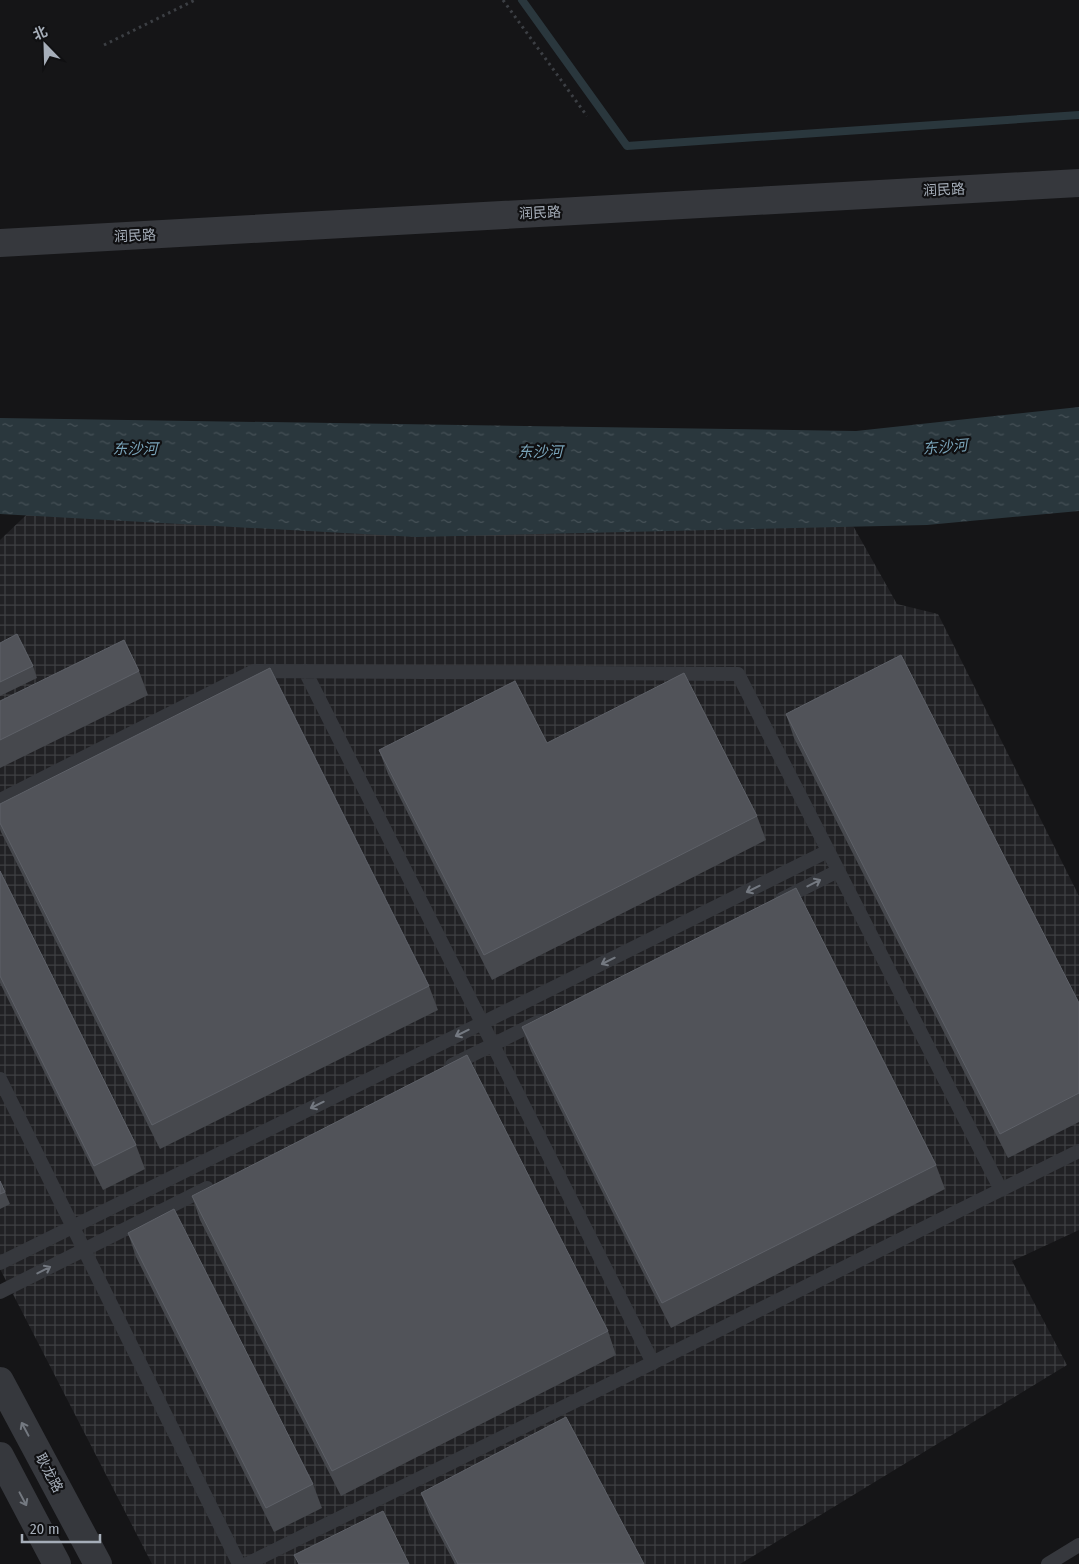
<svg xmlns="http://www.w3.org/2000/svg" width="1079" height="1564" viewBox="0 0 1079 1564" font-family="'Fira Sans Condensed','Noto Sans SC',sans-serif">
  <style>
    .industrial { fill: url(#industrial-grid) }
    .water { fill: url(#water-ripples) }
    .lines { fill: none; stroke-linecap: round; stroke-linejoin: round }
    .stream { stroke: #2a373d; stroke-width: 8 }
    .path { stroke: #3c3f44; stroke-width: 3; stroke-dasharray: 2.5 4; stroke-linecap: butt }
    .service { stroke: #36383d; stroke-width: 14 }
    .tertiary { stroke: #36383d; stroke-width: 28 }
    .wall { fill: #46484d }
    .building { fill: #515359; stroke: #5e6168 }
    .oneway { stroke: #747981 }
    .labels { text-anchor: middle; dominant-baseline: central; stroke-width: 4.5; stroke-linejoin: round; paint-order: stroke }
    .street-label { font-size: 14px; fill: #a6aeb9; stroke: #101012 }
    .water-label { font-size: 15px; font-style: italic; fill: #79a3b8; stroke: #101012 }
  </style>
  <defs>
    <pattern id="industrial-grid" width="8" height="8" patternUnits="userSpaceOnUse" patternTransform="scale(1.25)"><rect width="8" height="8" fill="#212124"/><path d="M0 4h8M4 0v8" fill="none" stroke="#3e3f42"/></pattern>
    <pattern id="water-ripples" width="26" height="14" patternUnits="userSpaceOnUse" patternTransform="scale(1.25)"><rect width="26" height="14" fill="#2a373d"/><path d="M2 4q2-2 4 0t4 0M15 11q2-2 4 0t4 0" fill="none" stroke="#465157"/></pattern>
  </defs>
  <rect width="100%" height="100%" fill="#151517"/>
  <!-- industrial -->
  <path class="industrial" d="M43,499l804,16 50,89 41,10 141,282v334l-67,31 55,104 -327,199h-588l-152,-295v-729z"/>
  <!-- water -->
  <path class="water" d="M1079,407v104l-152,14 -511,12 -416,-23v-96l856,13z"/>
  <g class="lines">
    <!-- stream -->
    <path class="stream" d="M522,0l105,146 452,-31"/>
    <!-- path -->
    <path class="path" d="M503,0l84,116
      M104,45l91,-45"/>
    <!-- service -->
    <path class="service" d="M305,671l348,692
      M0,800l254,-129 484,3 263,516
      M782,899l56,-28
      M452,1065l88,-44
      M0,1079l239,485
      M0,1263l828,-412
      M0,1292l207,-104
      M247,1564l832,-413
      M1048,1564l31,-19"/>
    <!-- tertiary -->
    <path class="tertiary" d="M0,243l1079,-60
      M0,1381l98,183
      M0,1456l57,108"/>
  </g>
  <!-- wall -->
  <path class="wall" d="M0,643l33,23 4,12 -37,18z
    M139,671l9,24 -148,73v-67z
    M786,714l293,289v119l-71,36 -214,-420z
    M547,743l210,73 9,24 -274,140 -104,-206 -9,-24z
    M0,804l429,182 9,24 -278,139 -159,-317 -1,-3z
    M0,871l136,274 9,24 -42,21 -103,-207z
    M522,1027l414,138 9,24 -274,139 -140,-277z
    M0,1181l5,11 5,12 -10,5z
    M192,1196l416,135 8,24 -275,141 -141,-276z
    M128,1233l185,251 9,24 -48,24 -138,-275z
    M421,1493l223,71h-189l-25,-47z"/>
  <!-- building -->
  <path class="building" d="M17,634l16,32 -33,16v-39z
    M124,640l15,31 -139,69v-39z
    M901,655l178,348v90l-79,41 -214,-420z
    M270,668l159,318 -277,139 -152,-302v-19z
    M684,673l73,143 -273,139 -105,-205 136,-69 32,62z
    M0,871l136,274 -42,21 -94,-190z
    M796,888l140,277 -274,138 -140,-276z
    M467,1055l141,276 -276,140 -140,-275z
    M0,1181l5,11 -5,2z
    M174,1209l139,275 -47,24 -138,-275z
    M566,1417l78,147h-186l-37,-71z
    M383,1511l26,53h-110l-5,-9z"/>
  <!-- one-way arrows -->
  <defs><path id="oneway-shaft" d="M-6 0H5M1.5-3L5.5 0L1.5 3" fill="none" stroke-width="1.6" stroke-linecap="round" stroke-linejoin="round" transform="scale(1.25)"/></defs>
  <g class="oneway">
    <use href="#oneway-shaft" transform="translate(814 883) rotate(-27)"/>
    <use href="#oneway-shaft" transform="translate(753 889) rotate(154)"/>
    <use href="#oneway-shaft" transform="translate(608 961) rotate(154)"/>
    <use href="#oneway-shaft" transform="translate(462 1033) rotate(154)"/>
    <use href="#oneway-shaft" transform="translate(317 1105) rotate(154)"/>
    <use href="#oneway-shaft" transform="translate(44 1270) rotate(-27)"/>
    <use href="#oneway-shaft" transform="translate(25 1429) rotate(-118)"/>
    <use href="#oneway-shaft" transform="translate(23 1499) rotate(62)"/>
  </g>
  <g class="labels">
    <!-- street labels -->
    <g class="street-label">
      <text transform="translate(944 190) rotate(-3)">润民路</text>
      <text transform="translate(540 213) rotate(-3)">润民路</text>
      <text transform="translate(135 236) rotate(-3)">润民路</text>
      <text transform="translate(49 1473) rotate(62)">耿龙路</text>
    </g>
    <!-- water labels -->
    <g class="water-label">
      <text transform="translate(945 447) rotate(-5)">东沙河</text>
      <text x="135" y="449">东沙河</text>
      <text x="540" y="452">东沙河</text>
    </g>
  </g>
  <!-- north arrow -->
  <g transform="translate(45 45) rotate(337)" stroke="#101012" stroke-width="4" paint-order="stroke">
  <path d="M0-4L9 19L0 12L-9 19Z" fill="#a6aeb9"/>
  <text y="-8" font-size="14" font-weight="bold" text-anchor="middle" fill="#a6aeb9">北</text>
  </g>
  <!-- scale -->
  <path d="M22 1534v8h78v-8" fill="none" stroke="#a6aeb9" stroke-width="2.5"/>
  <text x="30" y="1534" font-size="15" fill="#a6aeb9" stroke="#101012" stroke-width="4" paint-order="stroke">20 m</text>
</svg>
